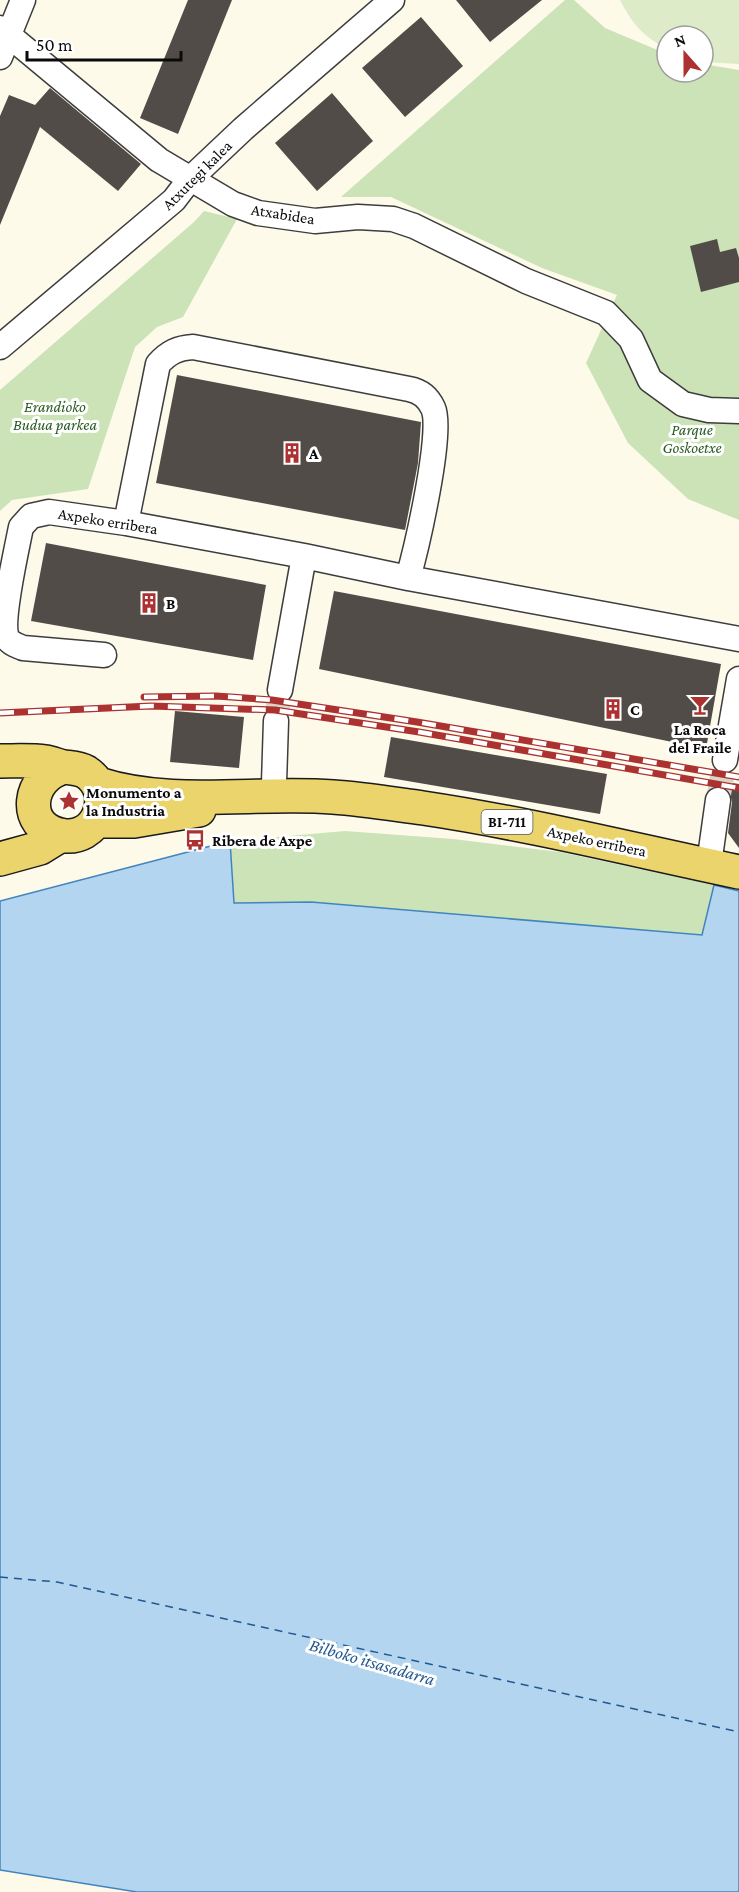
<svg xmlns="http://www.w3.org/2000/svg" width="739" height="1892" viewBox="0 0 739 1892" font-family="'Crimson Pro',serif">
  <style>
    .green { fill: #cbe3b7 }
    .pitch { fill: #ddebc8 }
    .water { fill: #b3d5ef; stroke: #4185bf; stroke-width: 1.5 }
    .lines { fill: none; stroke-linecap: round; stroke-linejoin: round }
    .ferry { stroke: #21588f; stroke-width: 1.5; stroke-dasharray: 8 6; stroke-linecap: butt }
    .building { fill: #524c48 }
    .street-tunnel { stroke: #d9d6c8; stroke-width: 24; stroke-dasharray: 24 12; stroke-linecap: butt }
    .street-casing { stroke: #3d3d3d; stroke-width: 27 }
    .primary-casing { stroke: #1b1b1b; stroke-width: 36 }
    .street { stroke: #fff; stroke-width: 24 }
    .primary { stroke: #ebd46c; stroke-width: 33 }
    .rail-casing { stroke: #ac3231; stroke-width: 7 }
    .rail { stroke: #fff; stroke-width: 4.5; stroke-dasharray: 14; stroke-linecap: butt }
    .labels { text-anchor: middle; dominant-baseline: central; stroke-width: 6; stroke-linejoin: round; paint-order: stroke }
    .shield { fill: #fff; stroke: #545454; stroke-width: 1.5 }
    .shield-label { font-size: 15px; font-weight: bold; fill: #0a0a0a }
    .street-label { font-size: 16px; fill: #0a0a0a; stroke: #fff }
    .park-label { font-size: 16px; font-style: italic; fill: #2a5b22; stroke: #fff }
    .poi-label { font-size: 16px; font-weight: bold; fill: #0a0a0a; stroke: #fff; text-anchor: start }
    .water-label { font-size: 18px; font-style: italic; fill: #21588f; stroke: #fff }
  </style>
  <rect width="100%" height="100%" fill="#fdfaea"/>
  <!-- green -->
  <path class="green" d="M565,0h9l31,28 62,26v18h36v-8l36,6v450l-51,-21 -60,-56 -42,-80 31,-68 -75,-27 -151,-71h-50z
    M204,211l33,8 -54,98 -26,10 -22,20 -47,142 -76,11 -12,11v-121l194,-168z
    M345,831l108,8 107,13 154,33 -12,50 -391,-33 -78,1 -3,-62z"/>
  <!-- pitch -->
  <path class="pitch" d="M620,0h119v64l-36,-2v-26h-36v13c-25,-14 -34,-24 -47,-49z"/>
  <!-- water -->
  <path class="water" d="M230,841l4,62 77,-1 391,33 12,-50 25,6v1001h-602l-137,-22v-969z"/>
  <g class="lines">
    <!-- ferry -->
    <path class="ferry" d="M0,1577l57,5 682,150"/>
  </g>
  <!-- building -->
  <path class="building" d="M188,0h44l-54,134 -38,-16z
    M456,0h86l-52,42z
    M421,17l42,49 -58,51 -43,-49z
    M50,88l91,76 -23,27 -78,-64 -40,98v-109l9,-21 26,10z
    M332,93l41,48 -56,50 -42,-48z
    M717,239l3,13 16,-4 3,10v24l-38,10 -11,-46z
    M177,375l244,47 -3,41 -13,67 -249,-47z
    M46,543l220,42 -13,75 -222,-39z
    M334,591l387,73 -15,85 -387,-80z
    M175,711l69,6 -5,51 -69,-6z
    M391,737l216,37 -7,40 -216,-37z
    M732,783l7,1v64l-11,-15 4,-31 -2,-9z"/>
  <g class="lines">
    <!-- street-tunnel -->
    <path class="street-tunnel" d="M276,721l4,-31
      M718,800l7,-40"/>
    <!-- street casing -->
    <g class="street-casing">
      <path id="street" d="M0,28l159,132 74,44 25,9 57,8 43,-4 35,2 21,7 112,55 80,32 25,26 19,41 33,24 26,6 30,1
        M0,57l23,-57
        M0,347l174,-147 16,-21 53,-50 149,-129
        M126,523l32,-159c11,-12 20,-16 35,-17l216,42c11,2 19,8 24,19 11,23 -17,142 -25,170
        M104,655l-81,-7c-7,-3 -12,-4 -16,-10 -7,-17 10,-90 14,-111l10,-11 18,-4 77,11 178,33 104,22 331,61
        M280,690l24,-134
        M725,760l14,-81
        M271,795l3,-12 2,-62
        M709,864l9,-64"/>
    </g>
    <!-- primary casing -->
    <g class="primary-casing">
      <path id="primary" d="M0,761c15,0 31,-1 46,1 6,1 12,4 18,5 8,1 15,1 22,5 32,21 11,72 -26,63 -39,-9 -33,-59 5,-68
        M98,784c75,24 158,7 235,13 30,2 60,7 90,11 107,16 211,42 316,64
        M96,821h38l65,-11
        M0,859l40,-11 21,-13"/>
    </g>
    <!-- street -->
    <use href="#street" class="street"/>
    <!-- primary -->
    <use href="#primary" class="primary"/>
    <!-- rail casing -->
    <g class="rail-casing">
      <path id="rail" d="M144,697l72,-1 56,4 145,22 322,55
        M0,713l151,-7 124,4 144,22 320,56"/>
    </g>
    <!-- rail -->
    <use href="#rail" class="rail"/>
  </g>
  <!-- icons -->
  <defs>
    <g id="building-bare" transform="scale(1.62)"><path d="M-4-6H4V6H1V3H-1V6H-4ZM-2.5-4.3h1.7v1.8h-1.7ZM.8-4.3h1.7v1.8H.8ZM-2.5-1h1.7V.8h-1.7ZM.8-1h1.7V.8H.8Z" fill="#ac3231" stroke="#fff" stroke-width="2.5" paint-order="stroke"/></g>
    <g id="bar-bare" transform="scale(1.62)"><path d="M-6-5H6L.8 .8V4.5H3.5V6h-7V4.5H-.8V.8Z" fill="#ac3231" stroke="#fff" stroke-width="2.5" paint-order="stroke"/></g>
    <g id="sight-bare" transform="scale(1.62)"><path d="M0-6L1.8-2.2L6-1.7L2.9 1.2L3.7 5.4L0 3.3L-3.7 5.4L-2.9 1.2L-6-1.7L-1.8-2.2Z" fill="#ac3231" stroke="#fff" stroke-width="2.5" paint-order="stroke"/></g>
    <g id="bus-bare" transform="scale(1.62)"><path d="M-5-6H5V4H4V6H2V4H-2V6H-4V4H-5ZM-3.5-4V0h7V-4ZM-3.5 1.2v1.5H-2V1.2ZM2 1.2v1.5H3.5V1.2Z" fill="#ac3231" stroke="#fff" stroke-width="2.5" paint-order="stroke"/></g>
  </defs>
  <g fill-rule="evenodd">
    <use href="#building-bare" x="292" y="453"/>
    <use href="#building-bare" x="149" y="603"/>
    <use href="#bar-bare" x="700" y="705"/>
    <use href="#building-bare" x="613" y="709"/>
    <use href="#sight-bare" x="69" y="801"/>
    <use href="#bus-bare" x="195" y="840"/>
  </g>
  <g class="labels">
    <!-- shield labels -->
    <rect class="shield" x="481.5" y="810" width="51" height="24" rx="4.5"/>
    <g class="shield-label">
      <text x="507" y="822">BI-711</text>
    </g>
    <!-- street labels -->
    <g class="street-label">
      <text transform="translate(197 175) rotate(-45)">Atxutegi kalea</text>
      <text transform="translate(283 214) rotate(9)">Atxabidea</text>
      <text transform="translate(108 521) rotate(9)">Axpeko erribera</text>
      <text transform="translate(597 841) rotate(12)">Axpeko erribera</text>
    </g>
    <!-- park labels -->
    <g class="park-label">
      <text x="55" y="406">Erandioko<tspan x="55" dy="18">Budua parkea</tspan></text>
      <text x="692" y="429">Parque<tspan x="692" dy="18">Goskoetxe</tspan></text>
    </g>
    <!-- poi labels -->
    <g class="poi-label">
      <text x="309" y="453">A</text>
      <text x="166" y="603">B</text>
      <text x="630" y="709">C</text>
      <text x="700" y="729" text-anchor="middle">La Roca<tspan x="700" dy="18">del Fraile</tspan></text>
      <text x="86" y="792">Monumento a<tspan x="86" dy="18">la Industria</tspan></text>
      <text x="212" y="840">Ribera de Axpe</text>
    </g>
    <!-- water labels -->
    <g class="water-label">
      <text transform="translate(372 1662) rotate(16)">Bilboko itsasadarra</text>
    </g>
  </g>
  <!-- north arrow -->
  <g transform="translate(685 54) rotate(339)"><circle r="28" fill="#ffffff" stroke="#9d9d9d" stroke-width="1.5"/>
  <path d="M0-4.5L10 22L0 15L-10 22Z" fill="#ac3231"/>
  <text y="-9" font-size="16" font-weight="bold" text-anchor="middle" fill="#0a0a0a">N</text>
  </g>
  <!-- scale -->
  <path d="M27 51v9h154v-9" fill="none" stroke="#0a0a0a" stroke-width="3"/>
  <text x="36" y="51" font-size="18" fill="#0a0a0a" stroke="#ffffff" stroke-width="4.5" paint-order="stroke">50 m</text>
</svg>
